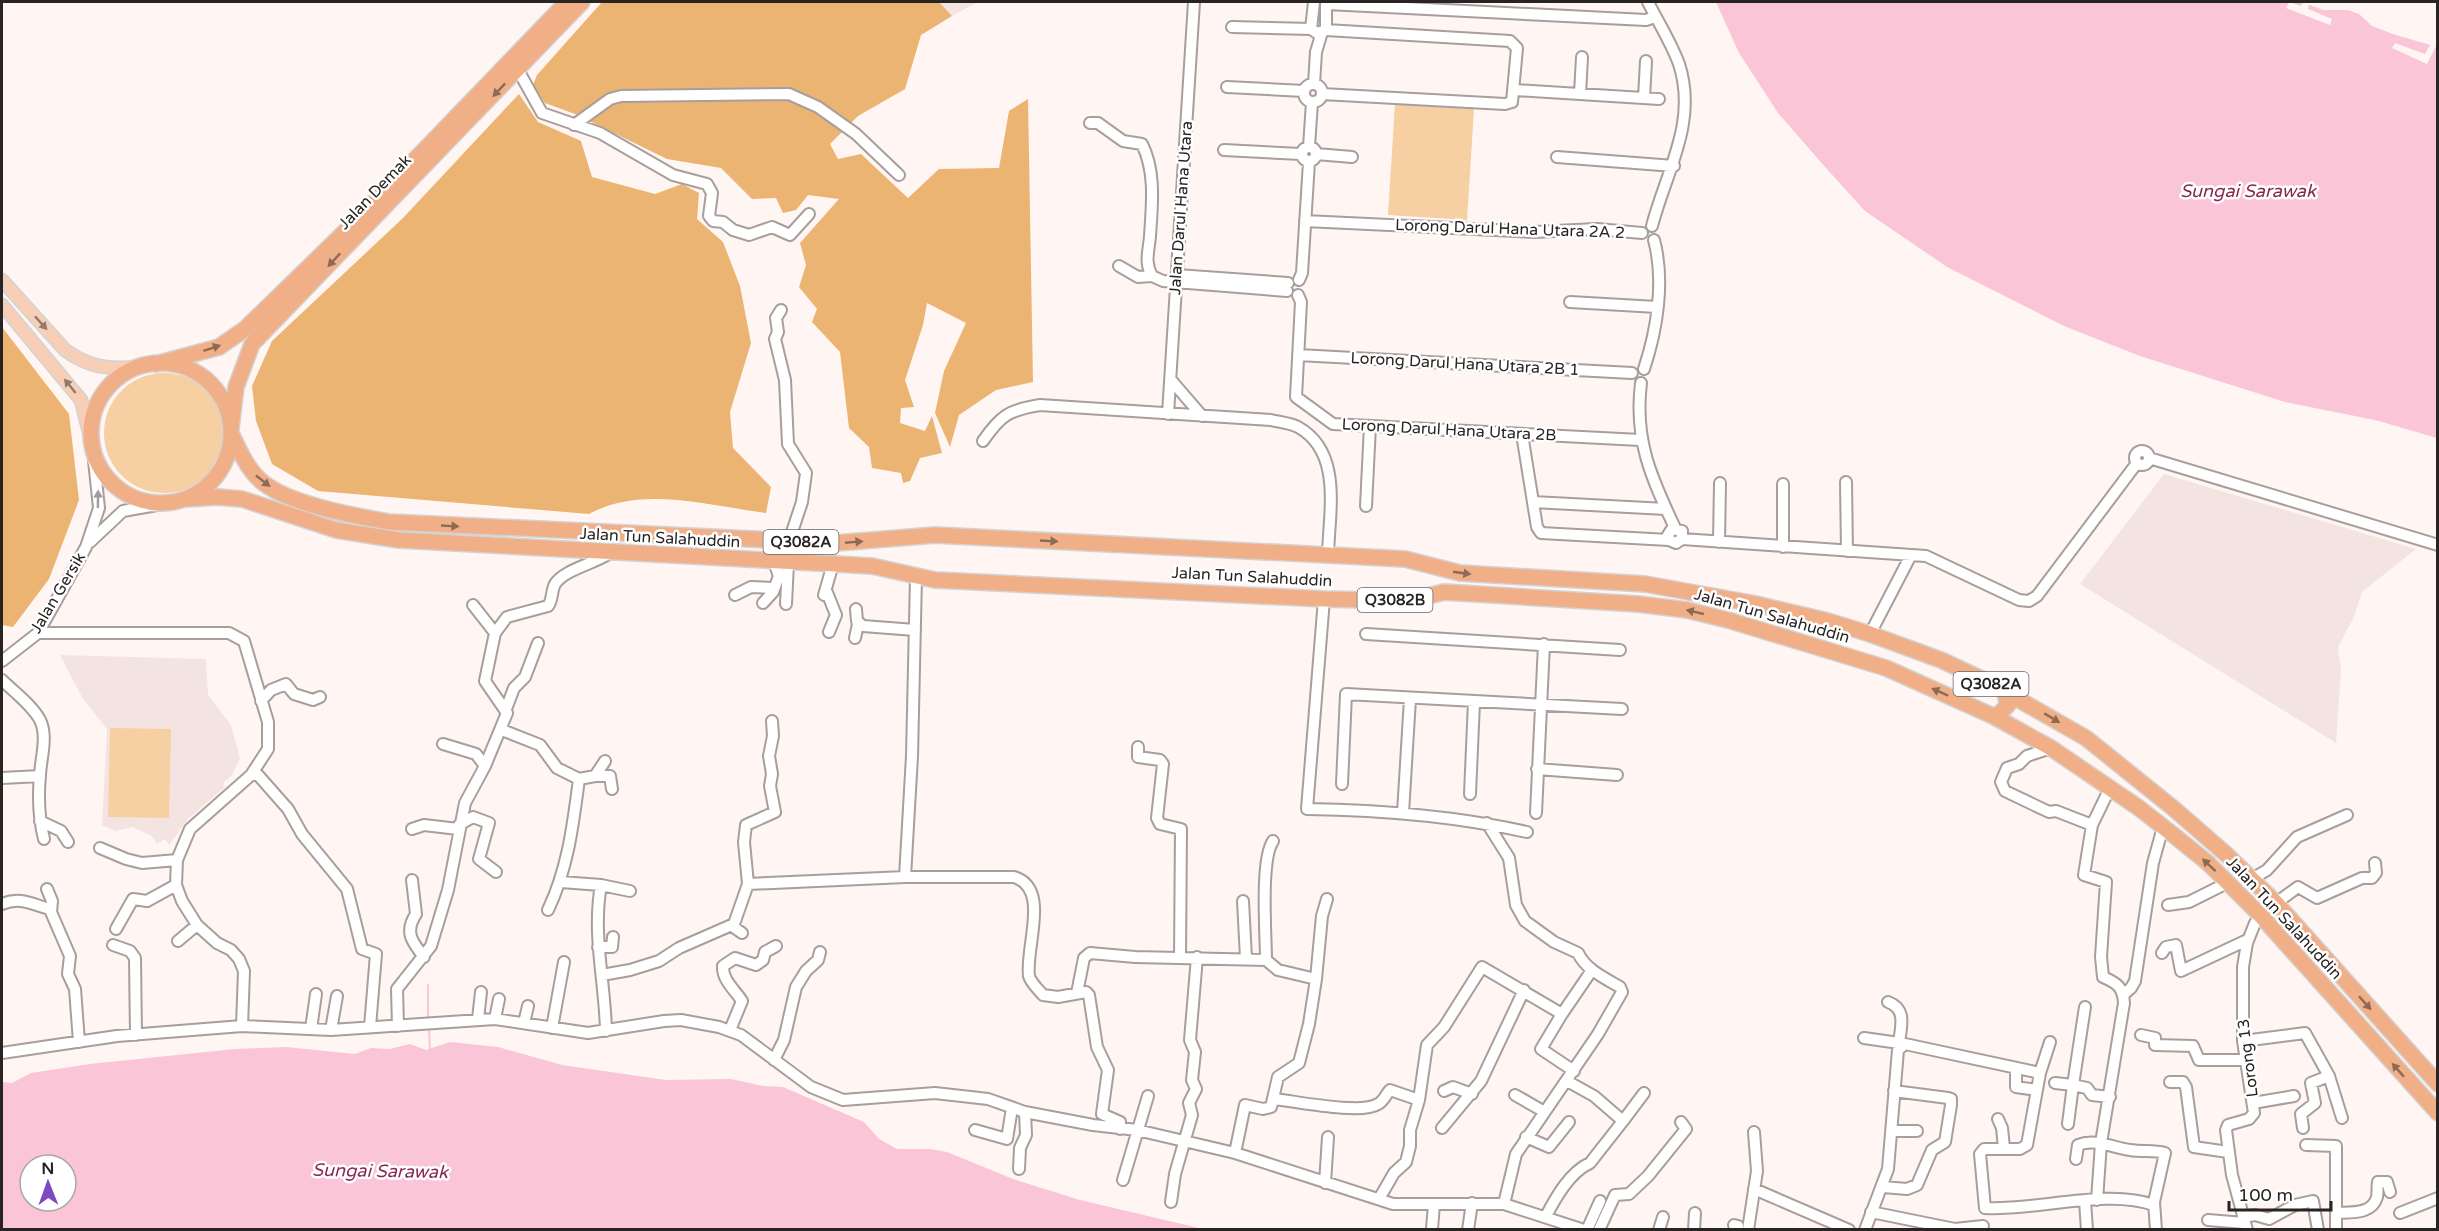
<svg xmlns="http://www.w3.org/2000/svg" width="2439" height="1231" viewBox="0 0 2439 1231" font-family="'Varela Round',sans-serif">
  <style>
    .built { fill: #f4e4e1 }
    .green { fill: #f6cfa3 }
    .forest { fill: #ebb472 }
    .water { fill: #fac5d6; fill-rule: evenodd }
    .pier { fill: #fff5f3 }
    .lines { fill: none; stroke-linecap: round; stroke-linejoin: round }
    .stream { stroke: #fac5d6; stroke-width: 2 }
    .minor-casing { stroke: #a89e9b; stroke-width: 14 }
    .major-casing { stroke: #d4d3d3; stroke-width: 15 }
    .highway-casing { stroke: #d4d3d3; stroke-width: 18 }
    .minor { stroke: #fff; stroke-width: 10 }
    .major { stroke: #f7cfb7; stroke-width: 12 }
    .highway { stroke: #f1af87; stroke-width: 15 }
    .oneway { fill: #8c6a55 }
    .oneway2 { fill: #907a6d }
    .oneway3 { fill: #9e9c9c }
    .labels { text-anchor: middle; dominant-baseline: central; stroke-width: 5; stroke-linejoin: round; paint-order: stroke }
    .shield { fill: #fff; stroke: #686665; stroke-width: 1.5 }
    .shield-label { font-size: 15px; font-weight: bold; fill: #282423 }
    .street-label { font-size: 16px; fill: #282423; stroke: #fff }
    .water-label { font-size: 18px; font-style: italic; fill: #872852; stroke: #fff }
  </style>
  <rect width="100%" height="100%" fill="#fff5f3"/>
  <!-- built -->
  <path class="built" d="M939,2h39l-26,14z
    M2164,474l252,75 -54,43 -9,27 -15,28 3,23 -5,73 -256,-159z
    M60,655l146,4 2,36 23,30 9,33 -8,17 -9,8 2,4 -37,32 -19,26 -4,-6 -8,5 -5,-8 -20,-9 -16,4 -14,-6 5,-96 -24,-30z"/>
  <!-- green -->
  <path class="green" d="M1395,104l79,5 -7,111 -79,-5z
    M104 433a60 60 0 1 1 120 0a60 60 0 1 1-120 0Z
    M110,728l61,1 -2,89 -61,-1z"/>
  <!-- forest -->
  <path class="forest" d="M602,2h337l13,14 -31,19 -16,54 -47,27 -28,28 8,15 23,-5 47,44 31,-29 60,-1 10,-57 19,-12 5,283 -37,8 -37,25 -9,32 -15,-34 9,-42 22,-48 -39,-20 -4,22 -18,55 9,27 -13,1 -1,15 25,8 7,-15 10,37 -22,5 -10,23 -7,2 -2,-10 -29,-5 -3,-21 -20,-19 -9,-76 -28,-30 5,-13 -18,-22 7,-22 -6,-22 39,-44 -31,-4 -12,15 -13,3 -7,-15 -24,1 -31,-31 -54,-9 -92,-45 -30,-11 -12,-18 4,-10z
    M519,94l19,28 43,19 11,36 63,17 27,-10 17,9 -2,26 26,23 17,44 11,57 -21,69 3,36 38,39 -5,26c-57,-7 -124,-28 -177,1l-271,-23 -46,-27 -16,-43 -4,-35 20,-45 131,-123z
    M2,327l67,87 10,86 -30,79 -36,48 -11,-2z"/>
  <!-- water -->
  <path class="water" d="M1716,2h587l20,8h25l11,4 13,12 21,8 44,13v391l-62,-18 -90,-18 -145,-46 -76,-30 -117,-59 -82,-56 -39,-43 -48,-55 -39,-60z
    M450,1042l48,5 64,18 104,15 65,-1 32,7 20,1 81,35 15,17 18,10h33l17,3 66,27 67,21 123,29 -1201,1v-148l10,1 19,-10 59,-9 145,-15 51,-2 69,7 16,-6 19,1 20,-5 16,6zM30,1165h36v36h-36z"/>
  <!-- pier -->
  <path class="pier" d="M2289,2l12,4 2,-4 6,2 -1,5 24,10 -2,6 -44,-17z
    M2395,43l30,11 5,-9 6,1 -9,18 -35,-16z"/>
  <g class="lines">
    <!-- stream -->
    <path class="stream" d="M428,985v36
      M429,1027l1,24"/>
    <!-- minor casing -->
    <g class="minor-casing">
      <path id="minor" d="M1314,2l-3,27 6,4 9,-3v-28
        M1648,2c10,20 23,40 31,62 19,58 -13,108 -27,162
        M1327,4l319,16 9,-3
        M1232,27l79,2
        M518,70l24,43 58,20 73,42 34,9 5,9 -3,23 4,5 10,1 10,8 16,5 23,-8 18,8 19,-21
        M1304 93a9 9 0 1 1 18 0a9 9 0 1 1-18 0Z
        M1314,84l2,-32 6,-20
        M1227,87l77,4
        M1515,90l144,9
        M1322,94l183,10 7,-2 5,-54 -7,-7 -184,-11
        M1580,94l2,-37
        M1644,98l2,-37
        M1090,123h8l25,18 19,3c14,28 10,61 8,92 -1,15 -6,26 2,40
        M574,125l36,-26 11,-3 168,-2 29,13 38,27 43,41
        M1302 154a7 7 0 1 1 14 0a7 7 0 1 1-14 0Z
        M1309,147l3,-45
        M1224,150l77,4
        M1316,154l36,3
        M1557,157l117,9
        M1305,221l229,11 63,-3 45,4
        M1119,266l19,11 14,-1 11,5 124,10
        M1177,275l111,8
        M1299,280l3,-7 7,-111
        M1298,295l3,7 -5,95 37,27 307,16
        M1570,302l87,5
        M781,310l-5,8 2,14 -3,7 10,41 3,64 18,29 -4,29 -13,39
        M1298,355l334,18
        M1644,369c13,-39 21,-88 10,-129
        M1171,380l31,36
        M1641,383c-7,57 10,94 34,145
        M1168,414l26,-412
        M1522,434l15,93 4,6 128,7 7,3 6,-4v-8l-10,-2 -4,6 1,5
        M983,441c18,-26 26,-31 57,-36l231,15c8,2 19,3 27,7 45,25 31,85 30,128
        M2135 458a7 7 0 1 1 14 0a7 7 0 1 1-14 0Z
        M2149,458l289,87
        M1846,482l1,69
        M1783,484v63
        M1533,502l133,7
        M1366,506l4,-80
        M1682,539l244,17 93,44 10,1 8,-5 100,-133
        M90,542l33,-31 45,-8
        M1719,542l1,-59
        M826,590l10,25 -7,17
        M735,595l16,-8 23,1
        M824,595l9,-31
        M1324,599l-17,210c74,1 148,7 220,23
        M763,603l10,-11 6,-16 -5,-14
        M786,604l2,-41
        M473,605l22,28
        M856,609l1,12 6,5 52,4
        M38,633h191l15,8 24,81v27l-17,26 -61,54 -13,31 -1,25 6,16 15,24 20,18 14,7 8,9 5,12 -2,55
        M1366,634l254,16
        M1870,634l41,-79
        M855,638l3,-14
        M2,661l36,-28 48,-86 13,-39 -6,-57
        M2,680c12,12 30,25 38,40 8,16 1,37 0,55 -2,21 -1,44 4,64
        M261,701l10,-11 15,-6 8,10 19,6 7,-3
        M506,709l8,-21 11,-11 13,-34
        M502,730l38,15 17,23 22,11c-6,46 -11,89 -31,131
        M443,744l33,10 9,12
        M1138,747v10l22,3 3,4 -6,54 3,6 21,5 -1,128
        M2051,748l-24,8 -8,8 -12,4 -6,14 4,9 44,21 7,-1 36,14
        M1537,769l80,6
        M251,775h7l30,34 14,25 45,55 15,60 14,5 -6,73
        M595,776h15l2,13
        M2,778l38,-2
        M579,779l16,-3 10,-15
        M1342,784l4,-90 276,15
        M1470,794l4,-92
        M1403,813l7,-114
        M1536,813l8,-169
        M40,821l21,10 7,11
        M1487,823l22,35 7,47 9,16 29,21 24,11c8,17 27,25 42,34l2,5 -24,42 -82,120 -12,50
        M459,825l14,-8 16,6 -10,36 17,13
        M412,829l12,-4 34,4
        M100,848l26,11 16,4 35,-3
        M905,877l7,-121 4,-179
        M2252,879l15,-9 30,-33 50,-22
        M412,880l4,34c-12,18 -4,28 8,43
        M561,882l40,3 29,6
        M748,884l157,-7h109c37,11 11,70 15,99 2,7 9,13 14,19l15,2 28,-5 3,3 8,52 11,23 -6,44 18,8v7
        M601,885c-9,49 4,97 5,146
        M47,889l5,12 -1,11 19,44 -2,18 7,15 4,53
        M1243,901l3,57
        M2276,903l22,-16 19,11 45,-20h10l4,-5 -1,-10
        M2,904c19,-8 31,1 48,5
        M2168,905l21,-3 38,-19
        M732,926l10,7
        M116,929l17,-30 14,2 29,-16
        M178,941l19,-16
        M113,945l17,6 5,7 1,77
        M598,947h14l1,-10
        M2162,953l4,-6 10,-2 5,26 64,-30 2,2
        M1266,960c0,-25 -6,-100 7,-119
        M602,975l28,-5 29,-9 20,-13 55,-24 14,-40 -4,-42 2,-17 29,-13 -5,-26 2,-12 -3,-18 4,-20 -1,-15
        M1316,979l6,-63 5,-17
        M1077,993l7,-35 6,-5 45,4 131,3 12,10 38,9 -7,45 -10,39 -21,14 -7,30 -8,2 -18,-4 -10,48
        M2123,995l8,-7 4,-7 18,-118 10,-36
        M1888,1002c19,7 13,24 11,41l2,2
        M1562,1014l30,-44
        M478,1019l3,-27
        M495,1019l4,-20
        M524,1023l4,-17
        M398,1026l-1,-37 34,-43 17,-56 17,-87 20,-37 22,-53 -22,-32 10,-48 12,-16 41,-11c5,-6 3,-15 7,-22 8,-14 41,-21 55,-31
        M552,1028l12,-66
        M311,1029l5,-35
        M331,1030l6,-34
        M730,1030l12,-29c-7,-11 -20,-21 -19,-35l12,-8 21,7 7,-5 2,-8 11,-6
        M2141,1035l14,3v7l38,1 6,14h46
        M1864,1038l35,5
        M2243,1041l62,-8 24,43 13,42
        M2,1053l115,-17 125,-10 89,4 164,-11 93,14 76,-12 17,-1 38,7 22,8 70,52 32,13 92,-7 53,6 37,13 68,13 44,5 98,23 158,51h111l80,26
        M774,1060l10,-20 12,-53 10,-16 12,-11 2,-8
        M2016,1068v19l21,3
        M2040,1073l10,-31
        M2170,1082h13l3,5 8,60 34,5
        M2055,1083l18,2 12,-78
        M1444,1091l9,-4 19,7
        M1515,1095l28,16
        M1274,1099c21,2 87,16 104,5 6,-3 8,-10 12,-14l29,10 -9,30v16l-4,16 -12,11 -15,26
        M1419,1100l8,-55 17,-18 38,-60 80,47 -21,35 33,22
        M2253,1103l41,-7
        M1998,1119l4,9 2,20
        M1623,1121l21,-28
        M2068,1124l5,-39 14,3 5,7 18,2
        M1442,1128l39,-47 43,-91
        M2303,1128l-2,-14 14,-11 -4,-20 18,-7
        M975,1130l32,9 5,-31
        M1892,1131h25
        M1526,1137l23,10 20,-25
        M2306,1145l30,1v84
        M2076,1159l2,-14c17,-7 36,3 52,5 12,2 24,0 35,3l-11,49 2,28
        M1019,1169l1,-21 6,-13 -1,-23
        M1123,1180l25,-84
        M1325,1183l3,-46
        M1883,1187l24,2 10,-4 15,-35 13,-8 6,-37v-6l-3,-1 -54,-7
        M1754,1189l95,41
        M2097,1200l4,-57 23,-140c-1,-16 -7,-20 -21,-26l-2,-20 5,-75 -22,-7 8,-50 18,-37
        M2085,1201l2,29
        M1171,1202l4,-28 17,-59 -3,-12 7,-14 -4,-9 3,-28 -5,-12 7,-83
        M1871,1212l84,17 28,-3
        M2336,1213c14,-1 36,2 41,-16 1,-5 0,-10 1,-15h9l3,10
        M2400,1213l38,-15
        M1546,1216c10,-19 24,-44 44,-53l33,-42 -29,-25 -27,-15
        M2243,1217l12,-2 14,4 26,-14 18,-4 5,29
        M2208,1220l36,3
        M1734,1225l4,1v4
        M1432,1229l2,-25
        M1468,1230l4,-27
        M1587,1230l13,-29
        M1599,1230l16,-35 14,-1 19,-18 38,-47 -5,-7
        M1659,1230l4,-13
        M1694,1230l1,-17
        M1748,1230l9,-59 -3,-39
        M1865,1230l23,-61 10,-119 7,-6 135,29 -13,72 -7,4h-36l-4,5 5,54c51,3 122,-20 169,-3
        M2247,1230l-15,-55 -6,-45 2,-5 21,-6 5,-6 -11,-72v-74l4,-24 8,-20 7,-6"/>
    </g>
    <!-- major casing -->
    <g class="major-casing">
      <path id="major" d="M2,280l63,70c23,17 44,20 72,17
        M2,305l79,95 10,40"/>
    </g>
    <!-- highway casing -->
    <g class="highway-casing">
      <path id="highway" d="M91 433a70 70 0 1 1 140 0a70 70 0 1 1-140 0Z
        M156,364l63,-17 26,-18 110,-107 212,-220
        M231,428l5,-41 16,-43 330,-342
        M231,433c8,17 16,35 29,47 26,24 95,36 129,42l447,21 99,-8 470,24 55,14 185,11 111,20 72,17 42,13 71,26 47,22 98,56 87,70 54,47 49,48 162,181
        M184,499l34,-2 24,2 94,31 63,10 473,26 63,14 389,19 84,2 36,-9 194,12 49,6 41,10 158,48 107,48 58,32 88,60 37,29 32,26 54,54 176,196
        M1993,716l6,-2 9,-9 -4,-15"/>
    </g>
    <!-- minor -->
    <use href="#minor" class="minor"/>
    <!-- major -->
    <use href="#major" class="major"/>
    <!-- highway -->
    <use href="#highway" class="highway"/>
  </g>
  <!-- one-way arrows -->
  <defs><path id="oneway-solid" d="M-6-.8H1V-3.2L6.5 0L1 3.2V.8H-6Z" transform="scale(1.5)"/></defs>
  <g class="oneway">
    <use href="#oneway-solid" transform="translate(499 90) rotate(133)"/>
    <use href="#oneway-solid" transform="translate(334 260) rotate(133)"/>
    <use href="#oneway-solid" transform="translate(212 348) rotate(-18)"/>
    <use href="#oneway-solid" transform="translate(263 481) rotate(38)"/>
    <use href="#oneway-solid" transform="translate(450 526) rotate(3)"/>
    <use href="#oneway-solid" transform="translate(1049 541) rotate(3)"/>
    <use href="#oneway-solid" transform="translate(854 542) rotate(-5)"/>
    <use href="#oneway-solid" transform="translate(1462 573) rotate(8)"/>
    <use href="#oneway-solid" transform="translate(1695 612) rotate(-167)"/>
    <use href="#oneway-solid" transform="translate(1940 692) rotate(-156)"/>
    <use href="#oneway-solid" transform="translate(2052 718) rotate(31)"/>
    <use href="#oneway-solid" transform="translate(2209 865) rotate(-137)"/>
    <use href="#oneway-solid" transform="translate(2365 1003) rotate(48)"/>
    <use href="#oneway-solid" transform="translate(2398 1070) rotate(-131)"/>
  </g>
  <g class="oneway2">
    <use href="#oneway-solid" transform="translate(41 323) rotate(48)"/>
    <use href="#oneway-solid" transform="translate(70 386) rotate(-129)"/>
  </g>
  <use class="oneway3" href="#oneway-solid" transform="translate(98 499) rotate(-89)"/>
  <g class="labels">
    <!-- shield labels -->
    <g class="shield">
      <rect x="763.5" y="530" width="75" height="24" rx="4.5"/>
      <rect x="1357.5" y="588" width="75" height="24" rx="4.5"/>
      <rect x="1953.5" y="672" width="75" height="24" rx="4.5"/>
    </g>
    <g class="shield-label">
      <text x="801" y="542">Q3082A</text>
      <text x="1395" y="600">Q3082B</text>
      <text x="1991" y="684">Q3082A</text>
    </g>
    <!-- street labels -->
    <g class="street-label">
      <text transform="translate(375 192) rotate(-46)">Jalan Demak</text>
      <text transform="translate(1181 208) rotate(-86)">Jalan Darul Hana Utara</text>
      <text transform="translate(1510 229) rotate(2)">Lorong Darul Hana Utara 2A 2</text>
      <text transform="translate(1465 364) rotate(3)">Lorong Darul Hana Utara 2B 1</text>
      <text transform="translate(1449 430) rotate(3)">Lorong Darul Hana Utara 2B</text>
      <text transform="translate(660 538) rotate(3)">Jalan Tun Salahuddin</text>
      <text transform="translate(1252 577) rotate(3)">Jalan Tun Salahuddin</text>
      <text transform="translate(58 593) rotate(-59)">Jalan Gersik</text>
      <text transform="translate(1772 616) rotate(16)">Jalan Tun Salahuddin</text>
      <text transform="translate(2284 918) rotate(47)">Jalan Tun Salahuddin</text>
      <text transform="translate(2248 1058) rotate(-97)">Lorong 13</text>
    </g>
    <!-- water labels -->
    <g class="water-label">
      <text x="2248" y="191">Sungai Sarawak</text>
      <text transform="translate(380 1171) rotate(1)">Sungai Sarawak</text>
    </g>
  </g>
  <!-- border -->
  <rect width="2439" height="1231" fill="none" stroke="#282423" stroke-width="6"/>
  <!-- north arrow -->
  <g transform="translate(48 1183) rotate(359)"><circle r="28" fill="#ffffff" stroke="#a9a7a7" stroke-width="1.5"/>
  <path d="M0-4.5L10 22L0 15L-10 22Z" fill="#8048bf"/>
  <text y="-9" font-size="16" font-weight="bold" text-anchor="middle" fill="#282423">N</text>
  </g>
  <!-- scale -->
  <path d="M2229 1201v9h102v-9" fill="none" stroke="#282423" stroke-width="3"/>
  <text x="2238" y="1201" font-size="18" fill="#282423" stroke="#ffffff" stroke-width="4.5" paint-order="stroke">100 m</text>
</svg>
